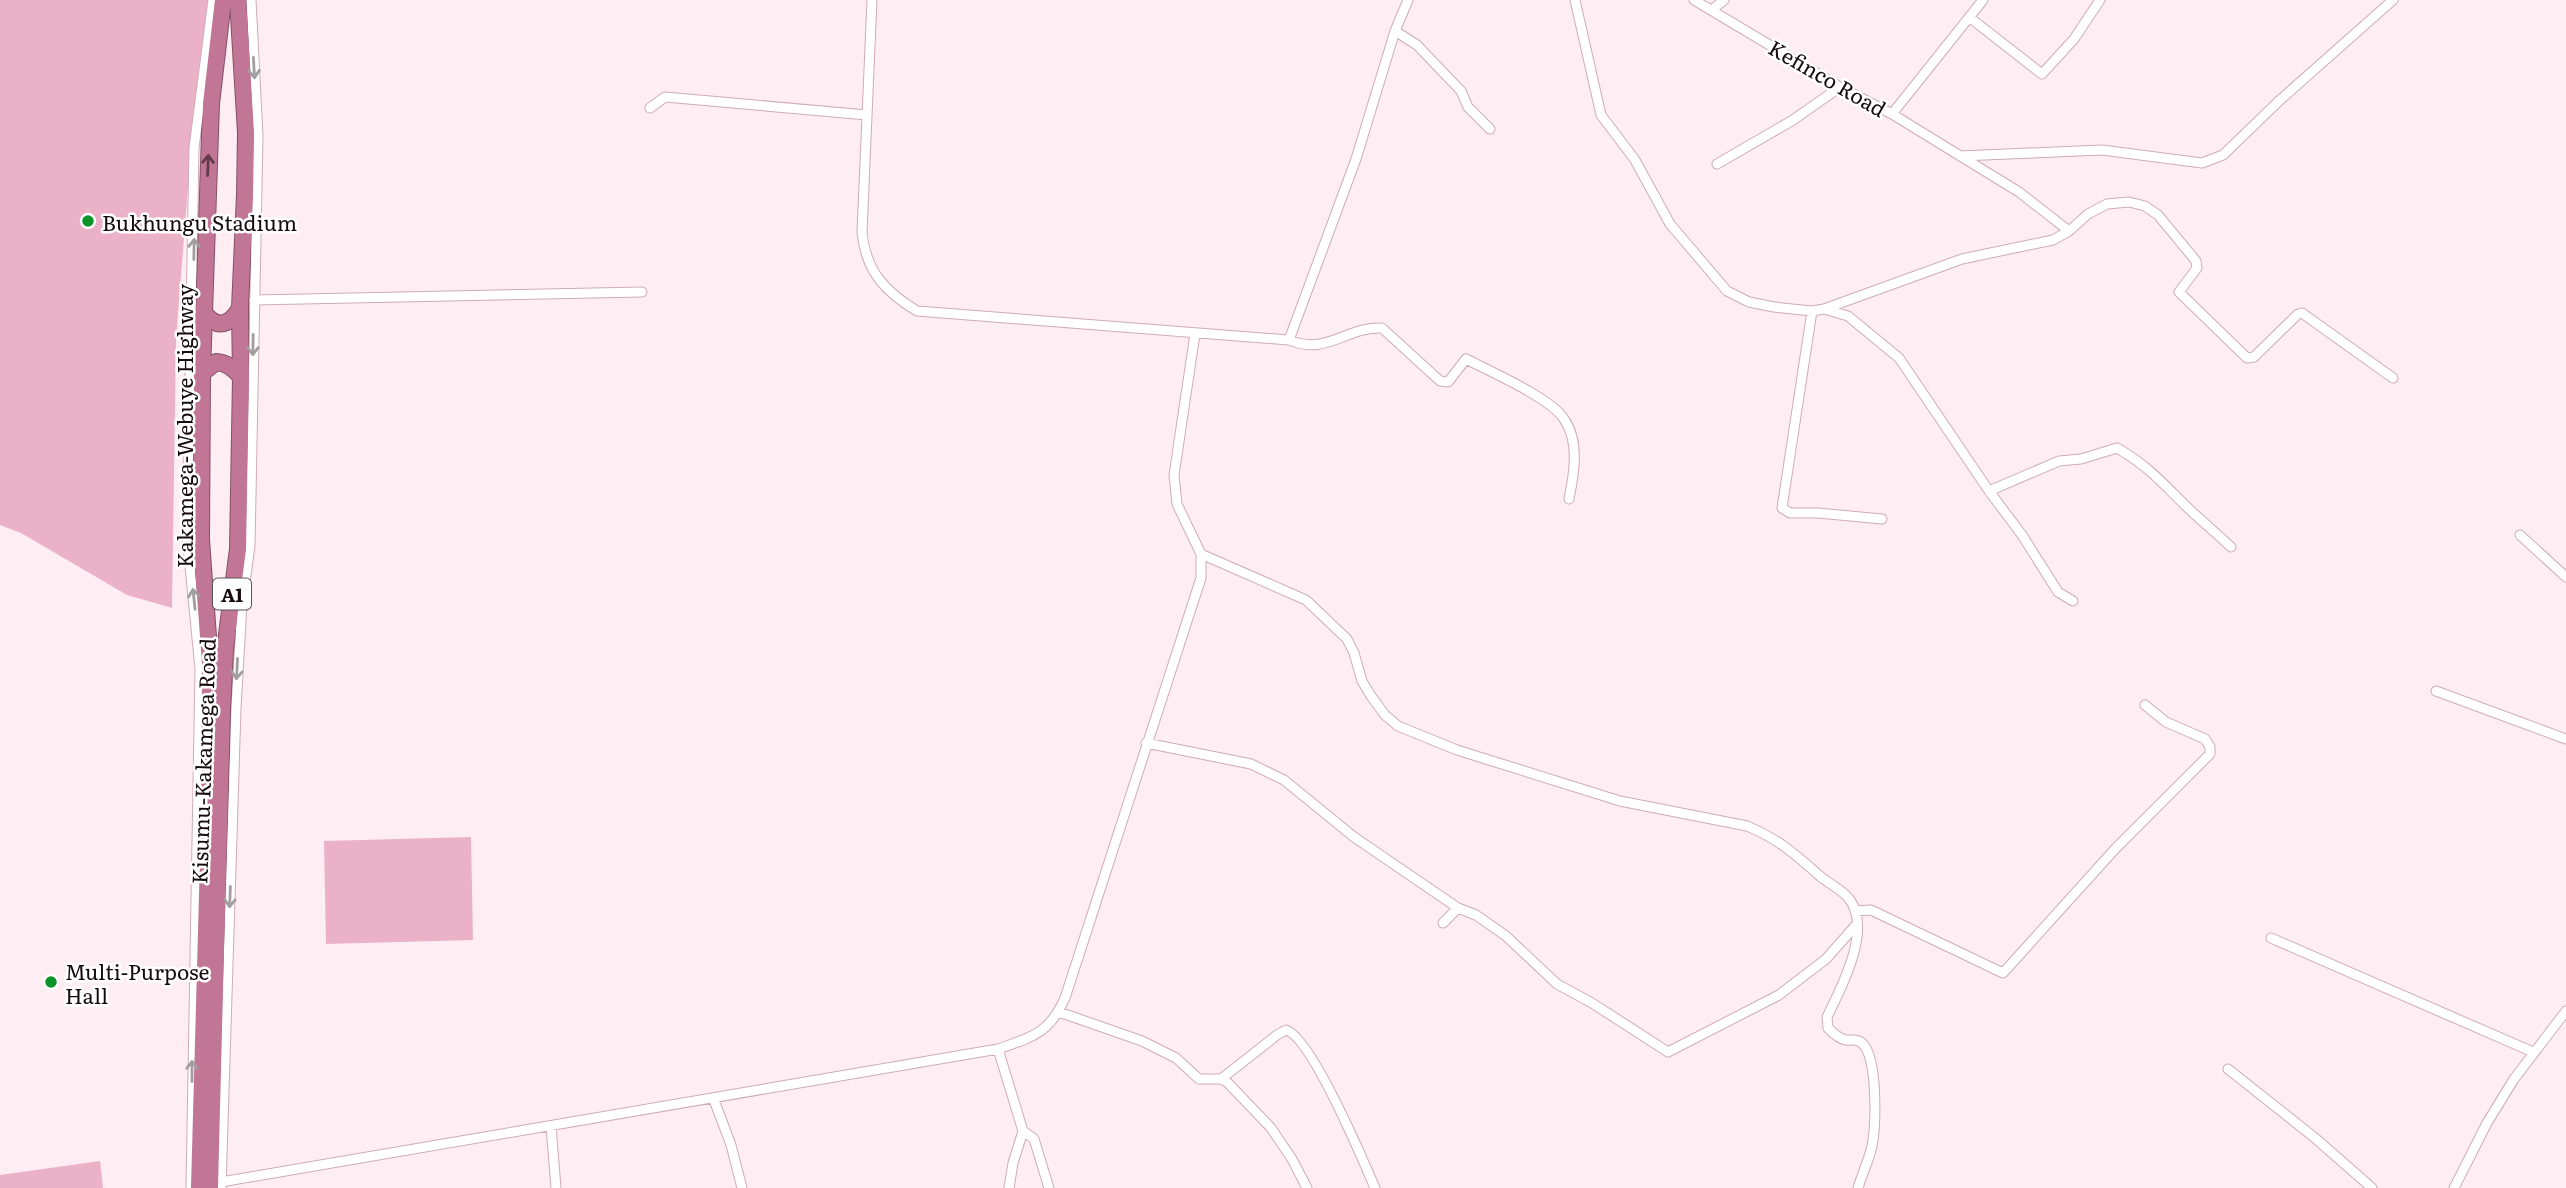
<svg xmlns="http://www.w3.org/2000/svg" width="2566" height="1188" viewBox="0 0 2566 1188" font-family="Literata,serif">
  <style>
    .green { fill: #ebb2c7 }
    .lines { fill: none; stroke-linecap: round; stroke-linejoin: round }
    .street-casing { stroke: #cfabb7; stroke-width: 11 }
    .highway-casing { stroke: #865066; stroke-width: 18 }
    .street { stroke: #fff; stroke-width: 9 }
    .highway { stroke: #c27695; stroke-width: 16 }
    .oneway { stroke: #a29d9f }
    .oneway2 { stroke: #633b4b }
    .poi-dot { fill: #0c9428; stroke: #fff; stroke-width: 2.5 }
    .labels { text-anchor: middle; dominant-baseline: central; stroke-width: 5; stroke-linejoin: round; paint-order: stroke }
    .shield { fill: #fff; stroke: #5c5457; stroke-width: 2 }
    .shield-label { font-size: 19px; font-weight: bold; fill: #160a0f }
    .street-label { font-size: 21px; fill: #160a0f; stroke: #fff }
    .poi-label { font-size: 21px; fill: #160a0f; stroke: #fff; text-anchor: start }
  </style>
  <rect width="100%" height="100%" fill="#feeef3"/>
  <!-- green -->
  <path class="green" d="M0,0h209l-18,149 -15,191 -4,268 -45,-13 -106,-62 -21,-8z
    M471,837l2,103 -147,4 -2,-103z
    M100,1161l3,27h-103v-13z"/>
  <g class="lines">
    <!-- street casing -->
    <g class="street-casing">
      <path id="street" d="M872,0l-10,232c4,39 22,59 55,79l372,29c37,16 59,-14 93,-12l58,53 8,1 18,-23c23,12 85,39 98,60 16,23 10,55 5,80
        M1575,0l26,115 34,45 35,64 57,67 22,11 25,5 38,4 12,-2 24,7 51,42 90,133 33,44 36,57 15,9
        M1694,0l146,87 52,27 127,78 50,39
        M1713,9l11,-9
        M1969,17l73,57 32,-35 26,-39
        M1395,31l22,14 44,46 7,16 22,22
        M650,108l15,-11 202,18
        M1892,114l91,-114
        M1960,156l142,-6 100,13 21,-8 57,-55 113,-100
        M1717,164l76,-44 47,-33
        M254,300l388,-8
        M1824,309l138,-50 91,-19 16,-9 19,-17 19,-10 22,-2 16,4 13,9 38,46 1,7 -18,24 68,66 7,-1 44,-43 4,-1 91,65
        M1812,311l-30,197 8,5h28l64,6
        M1289,340l67,-181 39,-128 13,-31
        M1989,491l70,-30 22,-2 36,-11c32,18 47,37 72,61 14,13 28,25 42,38
        M2520,535l46,42
        M1201,554l105,46 41,39 7,14 8,28 9,15 14,19 13,11 59,24 163,51 127,25c32,13 49,29 74,51 10,8 22,13 29,23 22,31 -9,88 -23,117l1,11c5,5 11,11 18,12 7,1 10,-2 16,3 16,14 14,82 10,103 -3,14 -10,28 -14,42
        M2436,691l130,48
        M1146,743l105,21 33,16 70,57 104,71 18,7 30,21 51,48 35,19 76,49 111,-57 47,-36 30,-34
        M1855,911l16,-1 132,63 112,-124 95,-95v-7l-5,-8 -39,-17 -21,-17
        M1443,923l15,-15
        M2271,938l262,114
        M1059,1012l83,29 34,17 23,21h22l6,3 44,46 21,31 15,29
        M998,1049l25,82 -10,32 -4,25
        M2228,1069l87,69 57,50
        M1221,1079l56,-44 9,-5c25,7 77,130 89,158
        M714,1100l17,45 11,43
        M551,1126l5,62
        M1023,1131l11,8 15,49
        M221,1182l777,-133c34,-12 51,-15 67,-51l136,-420v-24l-24,-50 -3,-29 21,-141
        M221,1187l15,-479 6,-103 8,-59 8,-410 -7,-136
        M191,1188l9,-519 -13,-133 7,-388 19,-148
        M2454,1188l33,-65 27,-44 52,-68"/>
    </g>
    <!-- highway casing -->
    <g class="highway-casing">
      <path id="highway" d="M204,313c14,17 26,12 36,-5
        M202,373l14,-11c12,1 18,7 25,15
        M199,1188l10,-366 1,-158 -9,-124 1,-167 9,-269 12,-104
        M210,1188l12,-477 3,-61 13,-101 3,-172 -1,-69 5,-113 1,-62 -8,-133"/>
    </g>
    <!-- street -->
    <use href="#street" class="street"/>
    <!-- highway -->
    <use href="#highway" class="highway"/>
  </g>
  <!-- one-way arrows -->
  <defs><path id="oneway-shaft" d="M-6 0H5M1.5-3L5.5 0L1.5 3" fill="none" stroke-width="1.6" stroke-linecap="round" stroke-linejoin="round" transform="scale(1.75)"/></defs>
  <g class="oneway">
    <use href="#oneway-shaft" transform="translate(254 68) rotate(87)"/>
    <use href="#oneway-shaft" transform="translate(194 249) rotate(-89)"/>
    <use href="#oneway-shaft" transform="translate(253 345) rotate(91)"/>
    <use href="#oneway-shaft" transform="translate(194 599) rotate(-96)"/>
    <use href="#oneway-shaft" transform="translate(237 669) rotate(93)"/>
    <use href="#oneway-shaft" transform="translate(230 897) rotate(92)"/>
    <use href="#oneway-shaft" transform="translate(192 1071) rotate(-90)"/>
  </g>
  <use class="oneway2" href="#oneway-shaft" transform="translate(208 165) rotate(-88)"/>
  <!-- markers -->
  <g class="poi-dot">
    <circle cx="88" cy="221" r="7"/>
    <circle cx="51" cy="982" r="7"/>
  </g>
  <g class="labels">
    <!-- shield labels -->
    <rect class="shield" x="213" y="578.5" width="38" height="31" rx="5"/>
    <g class="shield-label">
      <text x="232" y="594">A1</text>
    </g>
    <!-- street labels -->
    <g class="street-label">
      <text transform="translate(1828 77) rotate(30)">Kefinco Road</text>
      <text transform="translate(183 426) rotate(-90)">Kakamega-Webuye Highway</text>
      <text transform="translate(202 761) rotate(-88)">Kisumu-Kakamega Road</text>
    </g>
    <!-- poi labels -->
    <g class="poi-label">
      <text x="102" y="221">Bukhungu Stadium</text>
      <text x="65" y="970">Multi-Purpose<tspan x="65" dy="24">Hall</tspan></text>
    </g>
  </g>
</svg>
